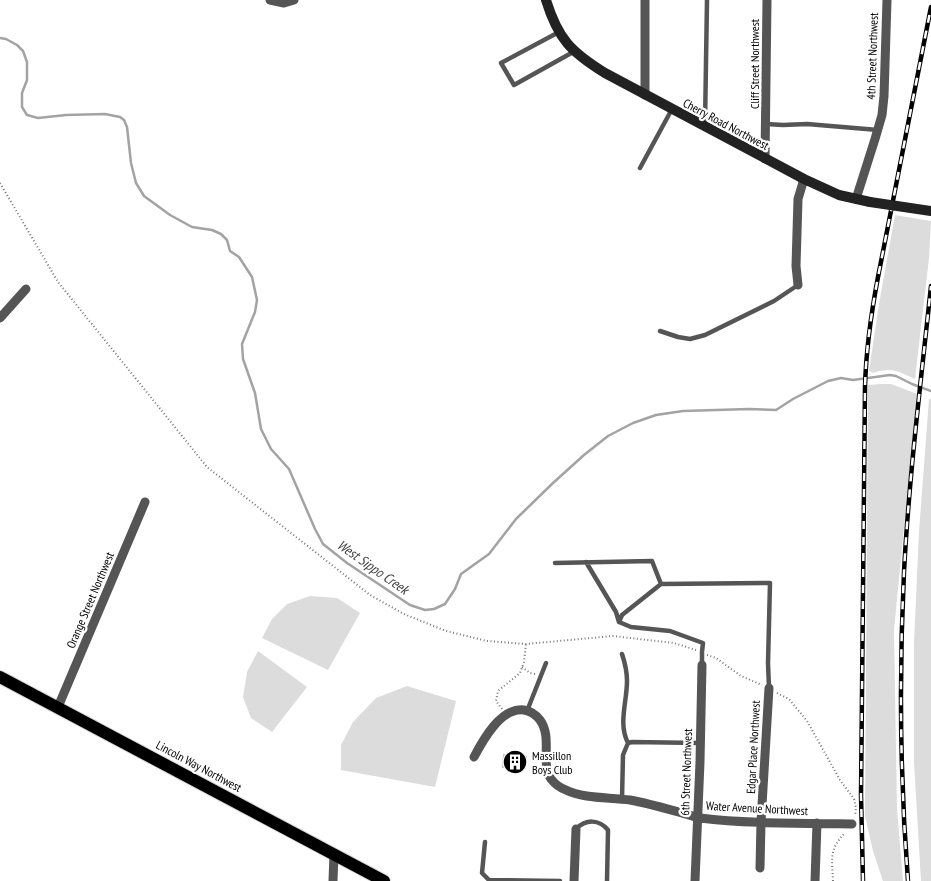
<svg xmlns="http://www.w3.org/2000/svg" width="931" height="881" viewBox="0 0 931 881" font-family="'PT Sans Narrow',sans-serif">
  <style>
    .green { fill: #dcdcdc }
    .lines { fill: none; stroke-linecap: round; stroke-linejoin: round }
    .stream { stroke: #a3a3a3; stroke-width: 2.5 }
    .building { fill: #c4c4c4 }
    .primary-casing { stroke: #dbdbdb; stroke-width: 14 }
    .path { stroke: #777; stroke-width: 2; stroke-dasharray: 1 2.5; stroke-linecap: butt }
    .lane { stroke: #555; stroke-width: 4.5 }
    .street { stroke: #555; stroke-width: 9 }
    .secondary { stroke: #222; stroke-width: 10 }
    .primary { stroke: #000; stroke-width: 12 }
    .rail-casing { stroke: #000; stroke-width: 4.5 }
    .rail { stroke: #fff; stroke-width: 2.5; stroke-dasharray: 8; stroke-linecap: butt }
    .secondary-bridge { stroke: #222; stroke-width: 10 }
    .labels { text-anchor: middle; dominant-baseline: central; stroke-width: 4.5; stroke-linejoin: round; paint-order: stroke }
    .street-label { font-size: 12px; fill: #000; stroke: #fff }
    .poi-label { font-size: 12px; fill: #000; stroke: #fff; text-anchor: start }
    .water-label { font-size: 14px; font-style: italic; fill: #444; stroke: #fff }
  </style>
  <rect width="100%" height="100%" fill="#fff"/>
  <!-- green -->
  <path class="green" d="M895,215l36,6 -2,37 -14,121c-19,-8 -21,-12 -42,-6l-4,-2 10,-67z
    M881,384h10l26,10 -23,236 3,179 6,72h-20l-10,-30 -8,-35 3,-431z
    M929,399h2v482h-10l-7,-119v-119l5,-111z
    M310,596l27,2 23,15 -32,57 -66,-32 10,-19 15,-15z
    M258,651l49,36 -35,45 -21,-14 -8,-21 4,-25z
    M407,686l49,15 -21,86 -94,-17v-25l12,-23 23,-24z"/>
  <g class="lines">
    <!-- stream -->
    <path class="stream" d="M0,38l6,1 11,6 6,6 4,11v18l-5,13v14l5,8 11,3 28,-3 39,-1 15,3 4,3 3,7 4,36 5,20 8,13 26,19 22,12 20,3 9,4 6,6 3,11 9,6 13,20 5,23 -2,12 -13,32 1,15 12,34 6,36 10,20 18,20 26,60 8,15 24,19 63,42 15,5 9,-1 11,-5 10,-15 6,-15 28,-20 27,-35 37,-36 31,-28 24,-19 25,-13 23,-8 27,-4 66,-2 27,1 17,-11 35,-18 13,-3 12,2 37,-5 6,1 16,8 19,7"/>
  </g>
  <!-- building -->
  <path class="building" d="M503,754l24,2 -1,13 -24,-1z"/>
  <g class="lines">
    <!-- primary casing -->
    <g class="primary-casing">
      <path id="primary" d="M0,677l384,204"/>
    </g>
    <!-- path -->
    <path class="path" d="M0,183l58,99 149,185 163,128 34,19 42,17 41,10 39,3 87,-8 61,7 22,7
      M707,655l9,3 25,18 21,9
      M522,667l8,6 5,1
      M777,693l12,6 18,22 33,59 14,19 2,9 -1,8
      M502,709l-6,-8 2,-10 22,-18 4,-11 2,-18
      M833,881c-1,-22 -4,-32 12,-48"/>
    <!-- lane -->
    <path class="lane" d="M559,32l-58,31 13,22 61,-34
      M766,124l17,1 24,-1 71,6
      M705,125l2,-125
      M640,168l32,-59
      M660,331l18,6 12,2 15,-4 69,-34 24,-16
      M586,562l30,50 3,10
      M555,563l97,-2 9,23
      M622,654c3,9 5,18 5,27 0,21 -9,43 1,62
      M702,665v-13l1,-9 -33,-12 -39,-4 -12,-5 3,-7 39,-31 109,-1 -2,80 1,25
      M527,711l19,-48
      M622,799l1,-44 5,-12 4,-1 68,1
      M576,829c10,-10 23,-10 32,1l-1,51
      M485,842l-3,31 7,7 71,1"/>
    <!-- street -->
    <path class="street" d="M270,0l14,3 10,-3
      M645,95v-95
      M765,159l2,-159
      M856,199l19,-60 7,-24 2,-19 3,-96
      M798,285l-2,-19 2,-67 6,-20
      M0,318l26,-29
      M58,707l87,-205
      M474,757c9,-17 27,-50 50,-47 7,1 12,5 16,10 13,18 0,43 11,59 4,5 9,9 15,11 18,9 44,7 64,10 17,3 34,8 52,13 6,1 11,4 18,5 50,6 101,5 152,6
      M760,868l1,-46 8,-134
      M333,881l1,-27
      M574,881l2,-52
      M695,881l5,-119 2,-97
      M815,881l2,-58"/>
    <!-- secondary -->
    <path class="secondary" d="M546,0c12,39 25,52 59,73l199,106 35,16 31,7"/>
    <!-- primary -->
    <use href="#primary" class="primary"/>
    <!-- rail casing -->
    <g class="rail-casing">
      <path id="rail" d="M863,881l-2,-86 4,-408c1,-37 6,-73 13,-110l53,-270
        M908,881c-8,-103 -9,-206 -4,-309 5,-96 17,-191 27,-286"/>
    </g>
    <!-- rail -->
    <use href="#rail" class="rail"/>
    <!-- secondary-bridge -->
    <path class="secondary-bridge" d="M870,202l61,9"/>
  </g>
  <!-- icons -->
  <defs>
    <g id="building-disc" transform="scale(1.25)"><circle r="9.5" fill="#000" stroke="#fff"/><path d="M-4-6H4V6H1V3H-1V6H-4ZM-2.5-4.3h1.7v1.8h-1.7ZM.8-4.3h1.7v1.8H.8ZM-2.5-1h1.7V.8h-1.7ZM.8-1h1.7V.8H.8Z" fill="#fff"/></g>
  </defs>
  <g fill-rule="evenodd">
    <use href="#building-disc" x="515" y="762"/>
  </g>
  <g class="labels">
    <!-- street labels -->
    <g class="street-label">
      <text transform="translate(872 56) rotate(-88)">4th Street Northwest</text>
      <text transform="translate(754 64) rotate(-90)">Cliff Street Northwest</text>
      <text transform="translate(726 124) rotate(28)">Cherry Road Northwest</text>
      <text transform="translate(90 600) rotate(-67)">Orange Street Northwest</text>
      <text transform="translate(753 747) rotate(-87)">Edgar Place Northwest</text>
      <text transform="translate(199 766) rotate(28)">Lincoln Way Northwest</text>
      <text transform="translate(686 772) rotate(-88)">6th Street Northwest</text>
      <text transform="translate(757 808) rotate(3)">Water Avenue Northwest</text>
    </g>
    <!-- poi labels -->
    <g class="poi-label">
      <text x="532" y="755">Massillon<tspan x="532" dy="14">Boys Club</tspan></text>
    </g>
    <!-- water labels -->
    <g class="water-label">
      <text transform="translate(373 567) rotate(35)">West Sippo Creek</text>
    </g>
  </g>
</svg>
